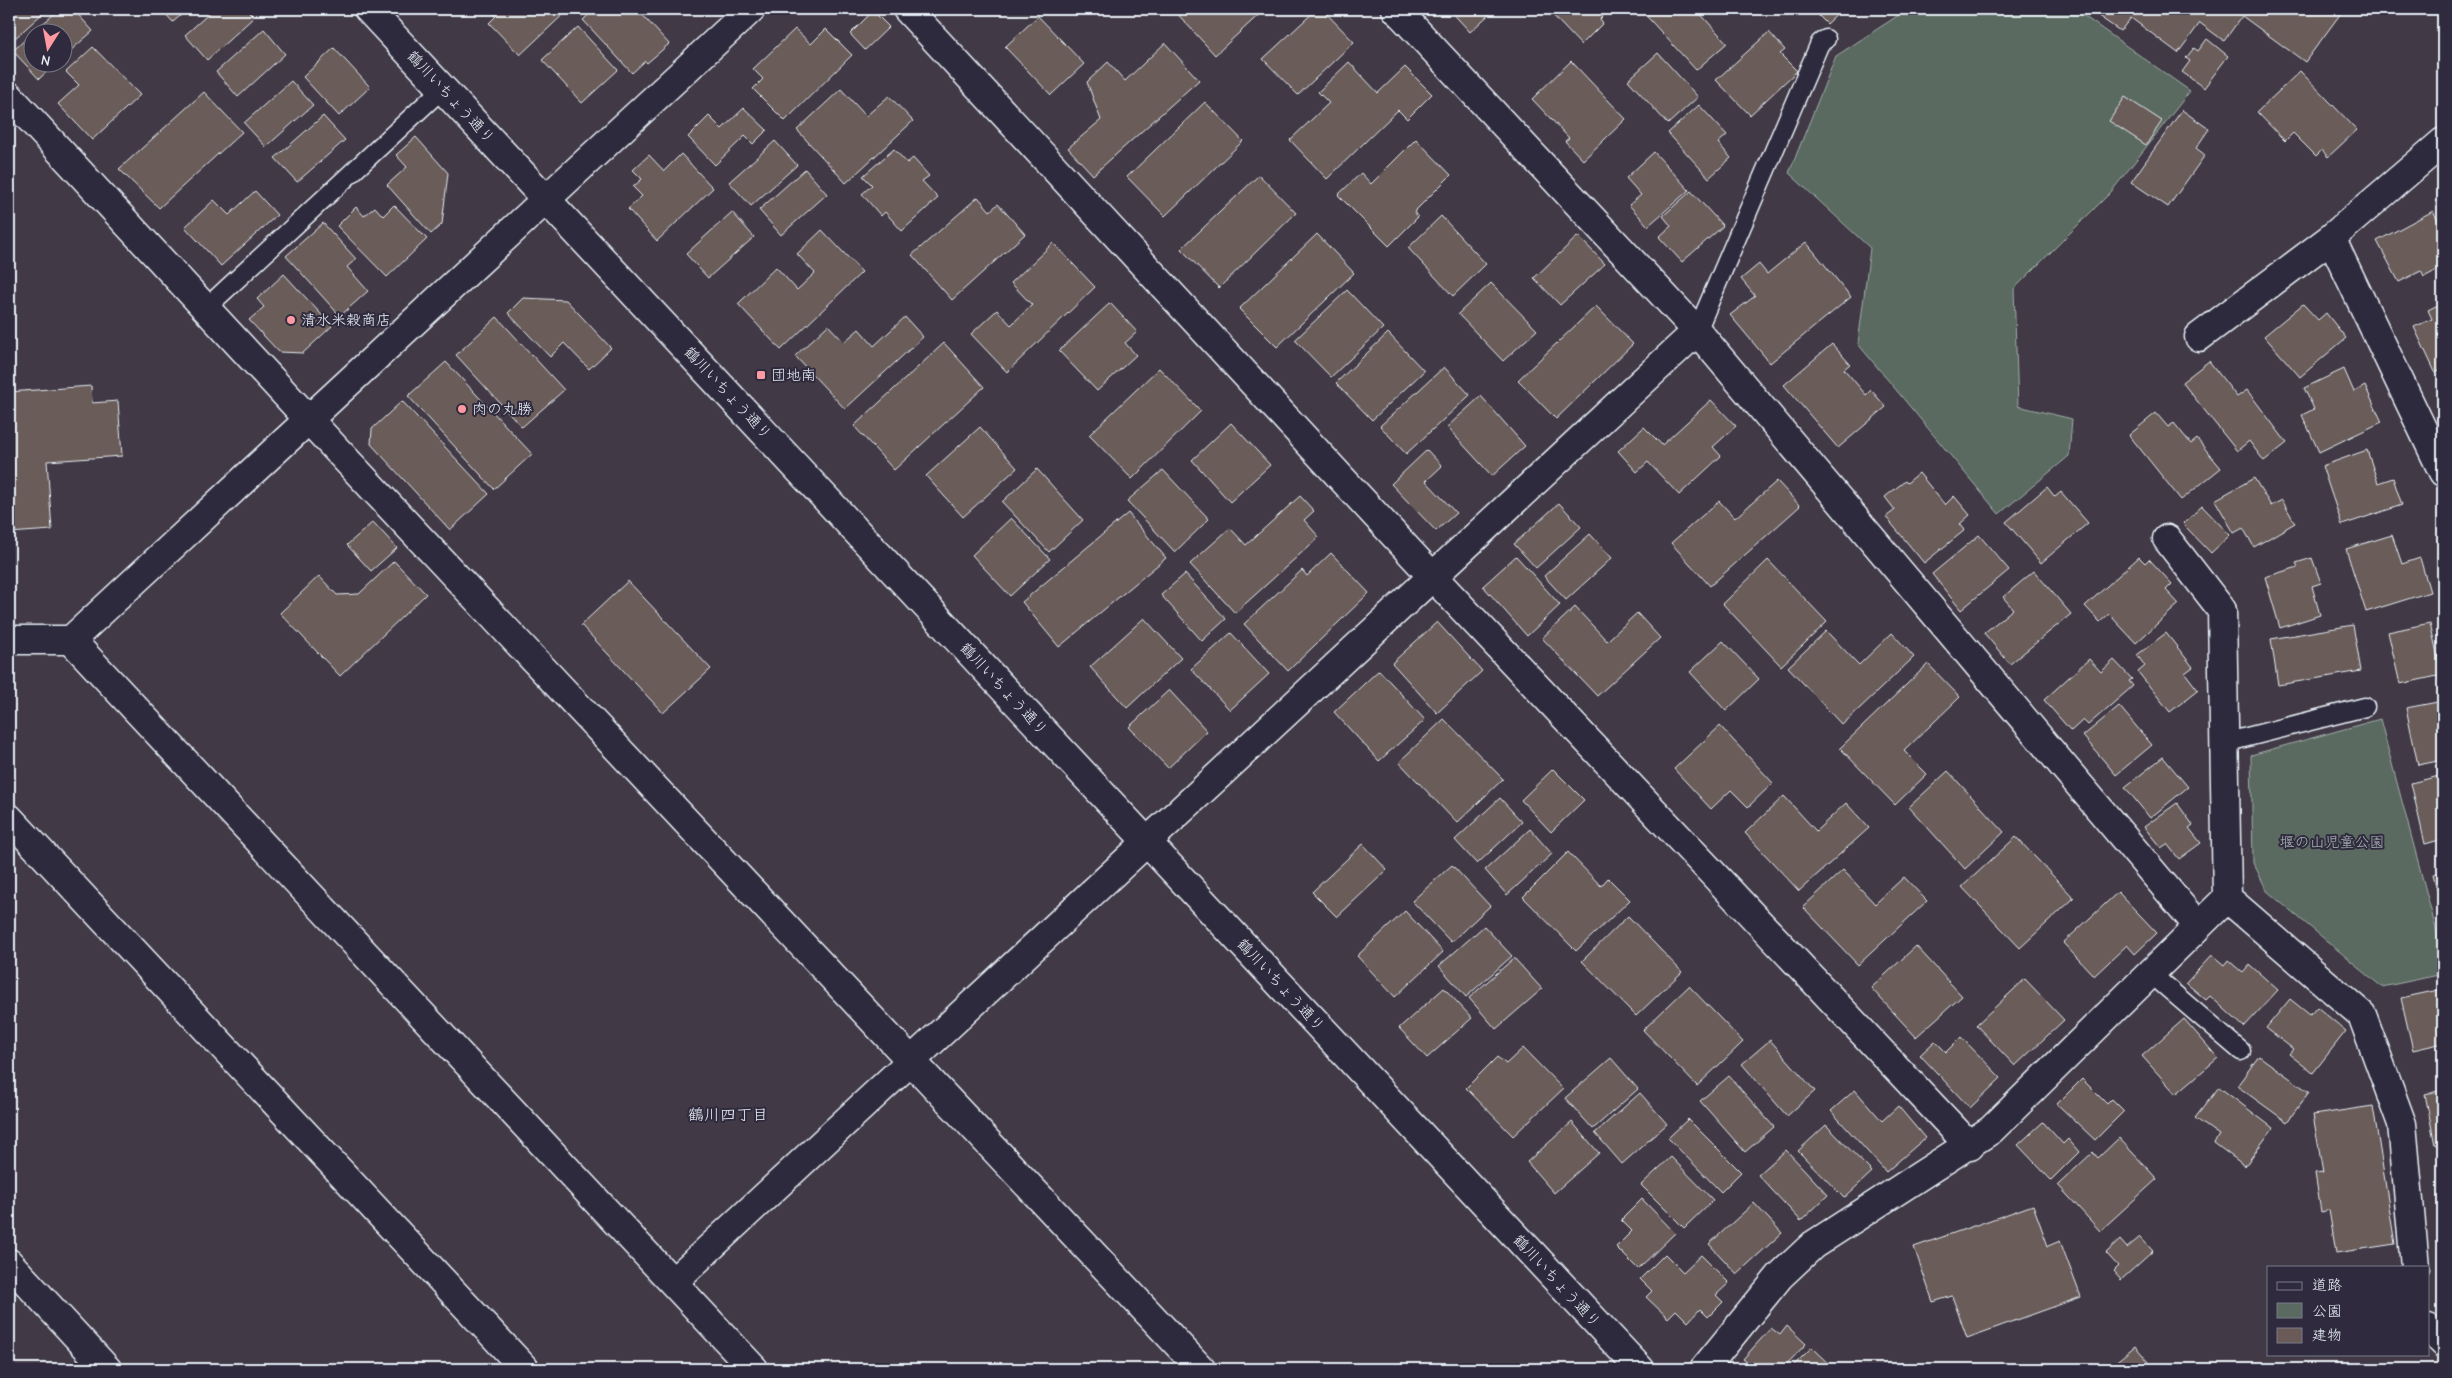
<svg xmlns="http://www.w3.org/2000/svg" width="2452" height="1378" viewBox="0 0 2452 1378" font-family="'Comic Neue','Klee One',sans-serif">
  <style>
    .green { fill: #5a6a61; stroke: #a1aeac }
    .building { fill: #6a5b58; stroke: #e8f1f8 }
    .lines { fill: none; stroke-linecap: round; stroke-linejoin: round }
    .service-casing { stroke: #e8f1f8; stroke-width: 21 }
    .minor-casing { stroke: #e8f1f8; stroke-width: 31 }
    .tertiary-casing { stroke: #e8f1f8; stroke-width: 31 }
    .service { stroke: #2f2a3d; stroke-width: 18 }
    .minor { stroke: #2f2a3d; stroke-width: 28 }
    .tertiary { stroke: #2f2a3d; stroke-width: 28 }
    .poi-dot { fill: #ff9aa2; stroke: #2f2a3d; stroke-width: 2 }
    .labels { text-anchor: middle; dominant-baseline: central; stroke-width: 4; stroke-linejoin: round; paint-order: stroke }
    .street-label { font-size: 15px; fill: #e8f1f8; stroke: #2f2a3d }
    .poi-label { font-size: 15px; fill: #e8f1f8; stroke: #2f2a3d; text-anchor: start }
    .park-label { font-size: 15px; fill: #afbbbc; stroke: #2f2a3d }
    .neighbourhood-label { font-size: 16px; fill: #e8f1f8; stroke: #2f2a3d }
  </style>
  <rect width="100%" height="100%" fill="#413945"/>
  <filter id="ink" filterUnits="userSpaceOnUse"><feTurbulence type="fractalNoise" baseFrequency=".02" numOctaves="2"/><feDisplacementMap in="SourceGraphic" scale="10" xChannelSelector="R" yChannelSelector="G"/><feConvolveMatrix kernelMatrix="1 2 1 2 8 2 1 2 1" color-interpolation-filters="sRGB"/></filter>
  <g filter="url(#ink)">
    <!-- green -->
    <path class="green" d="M1908,9h166l116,82 -79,101 -97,97 4,117 54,13 -3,37 -70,58 -141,-170 12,-96 -81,-75 47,-117z
      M2380,719l63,236v19l-61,13 -115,-96 -14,-29 -2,-107z"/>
    <!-- building -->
    <path class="building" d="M9,9h31l4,3 -31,28 -4,-4z
      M60,9h13l20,22 -31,27v-26h-29z
      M161,9h27l-15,13z
      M214,9h32l8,8 -47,43 -22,-25z
      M488,9h81l-49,46 -31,-32 7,-7z
      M595,9h42l32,35 -22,19 -2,-2 -13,12 -49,-53z
      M1173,9h92l-50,46z
      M1317,9h5l32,33 -56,53 -35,-36z
      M1449,9h46l-25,23z
      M1547,9h63l-10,10 3,4 -22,22z
      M1640,9h56l31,34 -31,27z
      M1820,9h23l-16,15 -9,-9 4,-5z
      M2097,9h247l-39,53 -63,-46 -18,25 -24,-18 -22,30 -47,-35 -11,13 -26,-18z
      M873,11l16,16 -24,23 -15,-16z
      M1038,16l46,48 -33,31 -46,-48z
      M578,27l40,43 -36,33 -40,-43z
      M264,29l21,25 -47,43 -22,-25z
      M795,29l16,15 15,-15 26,26 -67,66 -32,-32 10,-10 -10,-10z
      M1769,32l16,18 -5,4 17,17 -47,44 -34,-35z
      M32,33v29h25l-18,17 -26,-28z
      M2207,39l21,17 -24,32 -22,-16 8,-11 -4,-3 8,-10 4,3z
      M1165,43l34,37 -106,95 -25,-27 33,-28 -14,-38 21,-20 17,19z
      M93,47l47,48 -48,45 -34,-36 21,-19 -13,-13z
      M334,48l36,39 -31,29 -36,-39z
      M1658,53l40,44 -30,27 -40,-44z
      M1571,61l55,58 -43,41 -18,-19 4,-3 -37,-39z
      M1349,62l29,31 27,-26 27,27 -25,25 -9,-9 -71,69 -37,-39 39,-37 -11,-11z
      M2300,71l57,59 -29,27 -6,-7 -6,6 -23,-23 -8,8 -28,-29z
      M291,81l22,24 -47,42 -22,-24z
      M841,89l25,27 23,-20 24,25 -67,62 -49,-53z
      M204,92l38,40 -83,76 -40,-39z
      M2125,97l37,24 -16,24 -37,-24z
      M1205,102l38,39 -78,75 -38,-39z
      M1699,105l28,30 -9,8 13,15 -22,20 -41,-45z
      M744,108l23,22 -14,14 -8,-8 -30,29 -27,-28 21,-21 13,13z
      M2182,110l27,19 -13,19 9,7 -37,52 -37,-25z
      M323,116l22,24 -48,42 -22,-24z
      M416,137l32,36 -6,51 -11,10 -44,-49 20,-18 -11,-12z
      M1416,139l35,36 -37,37 4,5 -29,29 -51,-51 23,-22 10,11z
      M775,141l22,24 -46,41 -22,-24z
      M894,149l13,14 6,-5 16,18 -7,5 16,17 -36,33 -17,-19 -4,4 -19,-22 10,-9 -9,-9z
      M1654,152l35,38 -41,36 -19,-21 12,-10 -15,-17z
      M681,154l32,34 -56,53 -29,-32 14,-13 -9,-9 9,-8 -9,-9 16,-15 15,16z
      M805,169l22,25 -46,41 -22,-25z
      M1259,175l37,38 -77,75 -38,-39z
      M255,191l22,24 -56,51 -36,-39 29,-27 15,15z
      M1691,191l32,35 -41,36 -23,-25 12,-11 -8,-10z
      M978,197l12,14 8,-7 27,30 -73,66 -40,-45z
      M394,205l33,34 -40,38 -50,-51 19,-19 8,9 11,-9 8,9z
      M2433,211l10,18v38l-19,10 -3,-6 -22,11 -22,-41z
      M732,212l22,25 -46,41 -22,-24z
      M1441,216l45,48 -33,32 -45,-48z
      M323,223l33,36 -9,8 21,24 -28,25 -54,-60z
      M822,230l40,42 -81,78 -43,-46 38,-37 21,23 18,-17 -18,-19z
      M1317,234l37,39 -77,74 -38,-38z
      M1578,236l27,28 -45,41 -26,-27z
      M1806,242l45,55 -81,66 -40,-48 25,-19 -14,-17 18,-15 8,10z
      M1053,243l42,44 -88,85 -36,-38 26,-24 14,15 21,-20 -21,-22z
      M284,274l48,52 -29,27 -24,-1 -30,-32 15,-13 -7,-8z
      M1491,283l46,47 -34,31 -45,-47z
      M1347,290l36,38 -52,49 -36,-37z
      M523,298l43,2 45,48 -22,21 -25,-26 -14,14 -42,-44z
      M1110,303l27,29 -12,11 11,12 -39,36 -38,-40z
      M2303,304l15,16 8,-7 20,25 -46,39 -36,-41z
      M2438,305l5,10v53l-8,4 -21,-45 18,-8 -4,-9z
      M1596,306l37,38 -77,75 -38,-39z
      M497,317l67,73 -42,37 -66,-72z
      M905,317l18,20 -78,72 -50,-53 33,-31 16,17 15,-13 15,17z
      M1388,333l36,38 -52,49 -36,-37z
      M944,343l40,44 -90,83 -40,-44z
      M1832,344l18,20 -6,5 22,26 5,-5 15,17 -48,41 -54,-63z
      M2209,361l28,36 10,-7 40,53 -23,18 -15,-20 -12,10 -55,-69z
      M446,362l86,92 -38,35 -86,-93z
      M1444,367l26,28 -64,59 -26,-28z
      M1159,368l42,43 -69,68 -43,-44z
      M2344,369l10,23 11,-6 17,36 -63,30 -17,-37 12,-6 -10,-21z
      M91,386l1,17 26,-2 4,55 -75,5 5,69 -43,3v-141z
      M1481,396l44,50 -33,30 -45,-49z
      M1711,400l25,26 -23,21 8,9 -42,39 -31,-33 -11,10 -19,-21 26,-24 18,18z
      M402,401l87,93 -39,36 -79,-86 1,-15z
      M2156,413l12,14 6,-4 17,21 6,-5 24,29 -40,32 -52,-65z
      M1231,423l39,42 -40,37 -38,-42z
      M980,427l37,41 -54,49 -37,-41z
      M1427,450l15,16 -16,15 30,32 -20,18 -45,-47z
      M2367,450l11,33 15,-5 9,27 -60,20 -20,-59z
      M1037,469l46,51 -34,32 -47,-50z
      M1163,470l46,49 -34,33 -48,-51z
      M1919,473l26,32 9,-9 16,19 -10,9 5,6 -41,33 -38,-46 9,-7 -10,-13 20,-16 2,2z
      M2254,478l17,28 11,-6 13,23 -41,24 -11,-19 -9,5 -19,-33z
      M1777,481l23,25 -90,80 -39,-43 48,-42 16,17z
      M2047,487l8,10 6,-5 27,31 -47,40 -35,-41z
      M1300,496l14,15 -10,9 15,17 -84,76 -45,-49 40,-36 16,17z
      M1559,503l22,24 -45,41 -22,-24z
      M2202,506l28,29 -19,18 -28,-29z
      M1128,513l38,45 -107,89 -37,-45z
      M1011,518l39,41 -40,37 -38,-41z
      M373,522l24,26 -26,23 -24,-26z
      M1590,534l22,24 -46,42 -22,-24z
      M1979,535l30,35 -48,40 -29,-36z
      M2392,535l10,29 18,-6 10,34 -64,20 -20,-63z
      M1331,553l38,40 -81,78 -44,-47 58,-54 5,6z
      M1516,556l44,49 -33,31 -44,-50z
      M2139,557l6,6 4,-4 23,25 -6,6 13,14 -43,39 -27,-29 -9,8 -15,-16z
      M2312,558l9,25 -9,3 8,29 -40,13 -15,-51 33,-10 -2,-4z
      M1768,560l59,62 -46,44 -58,-62z
      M394,561l32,33 -86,82 -60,-63 39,-37 18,19 22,-1z
      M2034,571l37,43 -61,50 -26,-31 29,-24 -10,-12z
      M1185,574l41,45 -24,22 -41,-46z
      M628,581l83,88 -48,44 -82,-88z
      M1575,607l32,34 30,-28 23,25 -63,58 -55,-58z
      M1144,618l37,40 -54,50 -37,-41z
      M1437,622l45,49 -45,42 -45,-50z
      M2430,623l12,52 -42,9 -12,-52z
      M2353,625l8,46 -83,14 -7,-46z
      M1826,631l33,34 33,-32 22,24 -72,68 -54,-58z
      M1231,633l38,41 -39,36 -39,-41z
      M2166,633l27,34 -8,6 13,17 -28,22 -32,-40 7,-6 -8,-11z
      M1723,641l36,38 -33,32 -36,-39z
      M2089,659l12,13 13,-12 18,19 -3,2 4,5 -45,39 -5,-5 -12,11 -27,-31z
      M1928,664l32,33 -56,54 23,23 -32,31 -55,-57z
      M1379,670l46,50 -46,41 -45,-49z
      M1169,690l38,41 -39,37 -39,-41z
      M2443,701v59l-25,5 -12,-57z
      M2119,706l33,39 -36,30 -33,-39z
      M1444,719l59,60 -46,44 -58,-61z
      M1720,726l53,57 -25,24 -17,-17 -20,19 -37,-40z
      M2163,757l25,30 -38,31 -25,-31z
      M1553,769l31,31 -33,32 -30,-32z
      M1948,771l56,61 -39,37 -56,-62z
      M2443,775v64l-18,5 -14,-61z
      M1784,796l32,35 30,-28 23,25 -70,63 -54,-58z
      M1500,798l22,24 -45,42 -22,-24z
      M2177,803l16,22 -4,3 12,15 -22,16 -12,-15 -6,4 -17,-21z
      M1530,829l22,25 -45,41 -22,-25z
      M2016,837l58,61 -54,50 -58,-61z
      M1363,844l24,26 -50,47 -25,-25z
      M1568,852l33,34 7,-8 22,22 -54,51 -53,-54z
      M1452,865l38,41 -39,36 -39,-41z
      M1843,870l32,34 29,-27 23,24 -69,64 -55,-58z
      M2443,872v41l-10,-39z
      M2118,892l39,41 -22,21 -8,-9 -33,31 -31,-33z
      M1405,911l38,41 -48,45 -38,-41z
      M1628,916l54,56 -46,44 -54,-55z
      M1484,926l28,30 -46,41 -27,-31z
      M1916,946l46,50 -46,41 -45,-49z
      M2212,955l12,10 4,-5 15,13 7,-8 28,25 -34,37 -34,-31 -4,4 -20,-17z
      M1514,958l28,31 -46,40 -27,-31z
      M2025,979l39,41 -49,46 -39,-41z
      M1689,986l54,56 -46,44 -54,-56z
      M1444,988l28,30 -45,40 -28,-30z
      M2443,989v54l-30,7 -12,-52z
      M2290,999l20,16 7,-8 29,24 -33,42 -24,-19 4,-5 -27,-21z
      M2184,1019l34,39 -42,36 -34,-38z
      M1961,1037l40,41 -31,30 -50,-53 15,-14 11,11z
      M1770,1040l45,51 -28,25 -45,-52z
      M1523,1048l40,41 -50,47 -47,-48 31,-31 9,7z
      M2259,1056l50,36 -22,30 -50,-36z
      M1611,1058l27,31 -45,40 -28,-31z
      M1729,1076l45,51 -29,25 -45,-51z
      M2082,1079l25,25 5,-5 12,12 -29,29 -38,-36z
      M2219,1087l54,41 -28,38 -31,-23 5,-8 -24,-17z
      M1855,1090l27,31 16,-15 27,32 -39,34 -55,-61z
      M2443,1090v53l-8,2 -10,-51z
      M1640,1093l27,31 -45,40 -27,-31z
      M2373,1106l22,138 -59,9 -7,-43 -8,2 -6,-39 8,-1 -10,-57z
      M1688,1119l53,53 -20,20 -53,-54z
      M1572,1122l27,31 -45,40 -27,-31z
      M2043,1122l20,22 5,-5 11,13 -28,28 -33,-35z
      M1826,1125l46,47 -28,26 -46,-47z
      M2119,1138l38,41 -57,52 -42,-46 35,-33 5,6z
      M1786,1150l42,45 -27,26 -43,-46z
      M1671,1157l42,43 -29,28 -43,-43z
      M1642,1199l33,34 -37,36 -22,-22 16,-16 -11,-11z
      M1754,1203l28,30 -45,41 -28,-30z
      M2033,1205l15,41 12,-5 21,56 -114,41 -15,-42 -19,6 -19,-55z
      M2140,1237l13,14 -32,29 -8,-9 5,-5 -12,-13 14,-13 7,8z
      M1665,1254l18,18 18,-17 28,28 -13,12 7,7 -15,15 -8,-8 -12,13 -12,-12 -8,8 -22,-21 6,-6 -12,-12z
      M1787,1326l19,18 -24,25h-35l3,-4 -7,-6 28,-31 9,7z
      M2135,1346l20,23h-48z
      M1812,1347l23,22h-45z"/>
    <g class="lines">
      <!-- service casing -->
      <g class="service-casing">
        <path id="service" d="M206,308l237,-220
          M1697,331l123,-288 6,-4
          M2224,743l141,-36
          M2150,973l91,78"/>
      </g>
      <!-- minor casing -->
      <g class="minor-casing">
        <path id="minor" d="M907,9l526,568 537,569
          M1396,9l301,322 501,595
          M9,96l327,353 865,920
          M2331,238l112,234
          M2199,337l132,-99 112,-96
          M9,640h62l680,-631
          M71,640l683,729
          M9,818l516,551
          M2227,898l135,117 40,109 13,143
          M9,1263l98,106
          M673,1282l1024,-951
          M2428,1328l15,15
          M1704,1369l76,-93 33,-31 178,-115 236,-232 -5,-288 -55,-71"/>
      </g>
      <!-- tertiary casing -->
      <g class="tertiary-casing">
        <path id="tertiary" d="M368,9l1272,1360"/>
      </g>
      <!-- service -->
      <use href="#service" class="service"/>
      <!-- minor -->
      <use href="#minor" class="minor"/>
      <!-- tertiary -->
      <use href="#tertiary" class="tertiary"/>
    </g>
  </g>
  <!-- markers -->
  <g class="poi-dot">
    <circle cx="291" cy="320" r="5"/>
    <rect x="756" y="370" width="10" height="10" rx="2.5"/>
    <circle cx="462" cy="409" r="5"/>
  </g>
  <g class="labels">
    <!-- street labels -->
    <g class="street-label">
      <text transform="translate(451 97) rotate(47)">鶴川いちょう通り</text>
      <text transform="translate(728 393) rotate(47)">鶴川いちょう通り</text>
      <text transform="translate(1004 689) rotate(47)">鶴川いちょう通り</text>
      <text transform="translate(1281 985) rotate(47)">鶴川いちょう通り</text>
      <text transform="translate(1557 1281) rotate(47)">鶴川いちょう通り</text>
    </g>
    <!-- poi labels -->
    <g class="poi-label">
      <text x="301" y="320">清水米穀商店</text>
      <text x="771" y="375">団地南</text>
      <text x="472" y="409">肉の丸勝</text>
    </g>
    <!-- park labels -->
    <g class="park-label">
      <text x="2332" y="842">堰の山児童公園</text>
    </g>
    <!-- neighbourhood labels -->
    <g class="neighbourhood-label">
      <text x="728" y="1115">鶴川四丁目</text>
    </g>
  </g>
  <!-- margin -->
  <rect width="2452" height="1378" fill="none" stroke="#2f2a3d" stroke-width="30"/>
  <rect x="15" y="15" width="2422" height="1348" fill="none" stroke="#e8f1f8" stroke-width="2" filter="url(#ink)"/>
  <!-- legend -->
  <rect x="2267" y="1266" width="162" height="90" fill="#2f2a3d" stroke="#797a88"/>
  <rect x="2277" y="1282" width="25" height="8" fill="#2f2a3d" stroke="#797a88"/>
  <text x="2312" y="1290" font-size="15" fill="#e8f1f8">道路</text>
  <rect x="2277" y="1303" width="25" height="15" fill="#5a6a61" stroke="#797a88"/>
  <text x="2312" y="1316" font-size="15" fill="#e8f1f8">公園</text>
  <rect x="2277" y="1328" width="25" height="15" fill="#6a5b58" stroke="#797a88"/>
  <text x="2312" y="1340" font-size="15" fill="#e8f1f8">建物</text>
  <!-- north arrow -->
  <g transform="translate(48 48) rotate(191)"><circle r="24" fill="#2f2a3d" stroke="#797a88"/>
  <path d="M0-4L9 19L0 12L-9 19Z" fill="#ff9aa2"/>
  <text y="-8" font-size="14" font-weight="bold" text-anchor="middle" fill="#e8f1f8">N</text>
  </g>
</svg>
